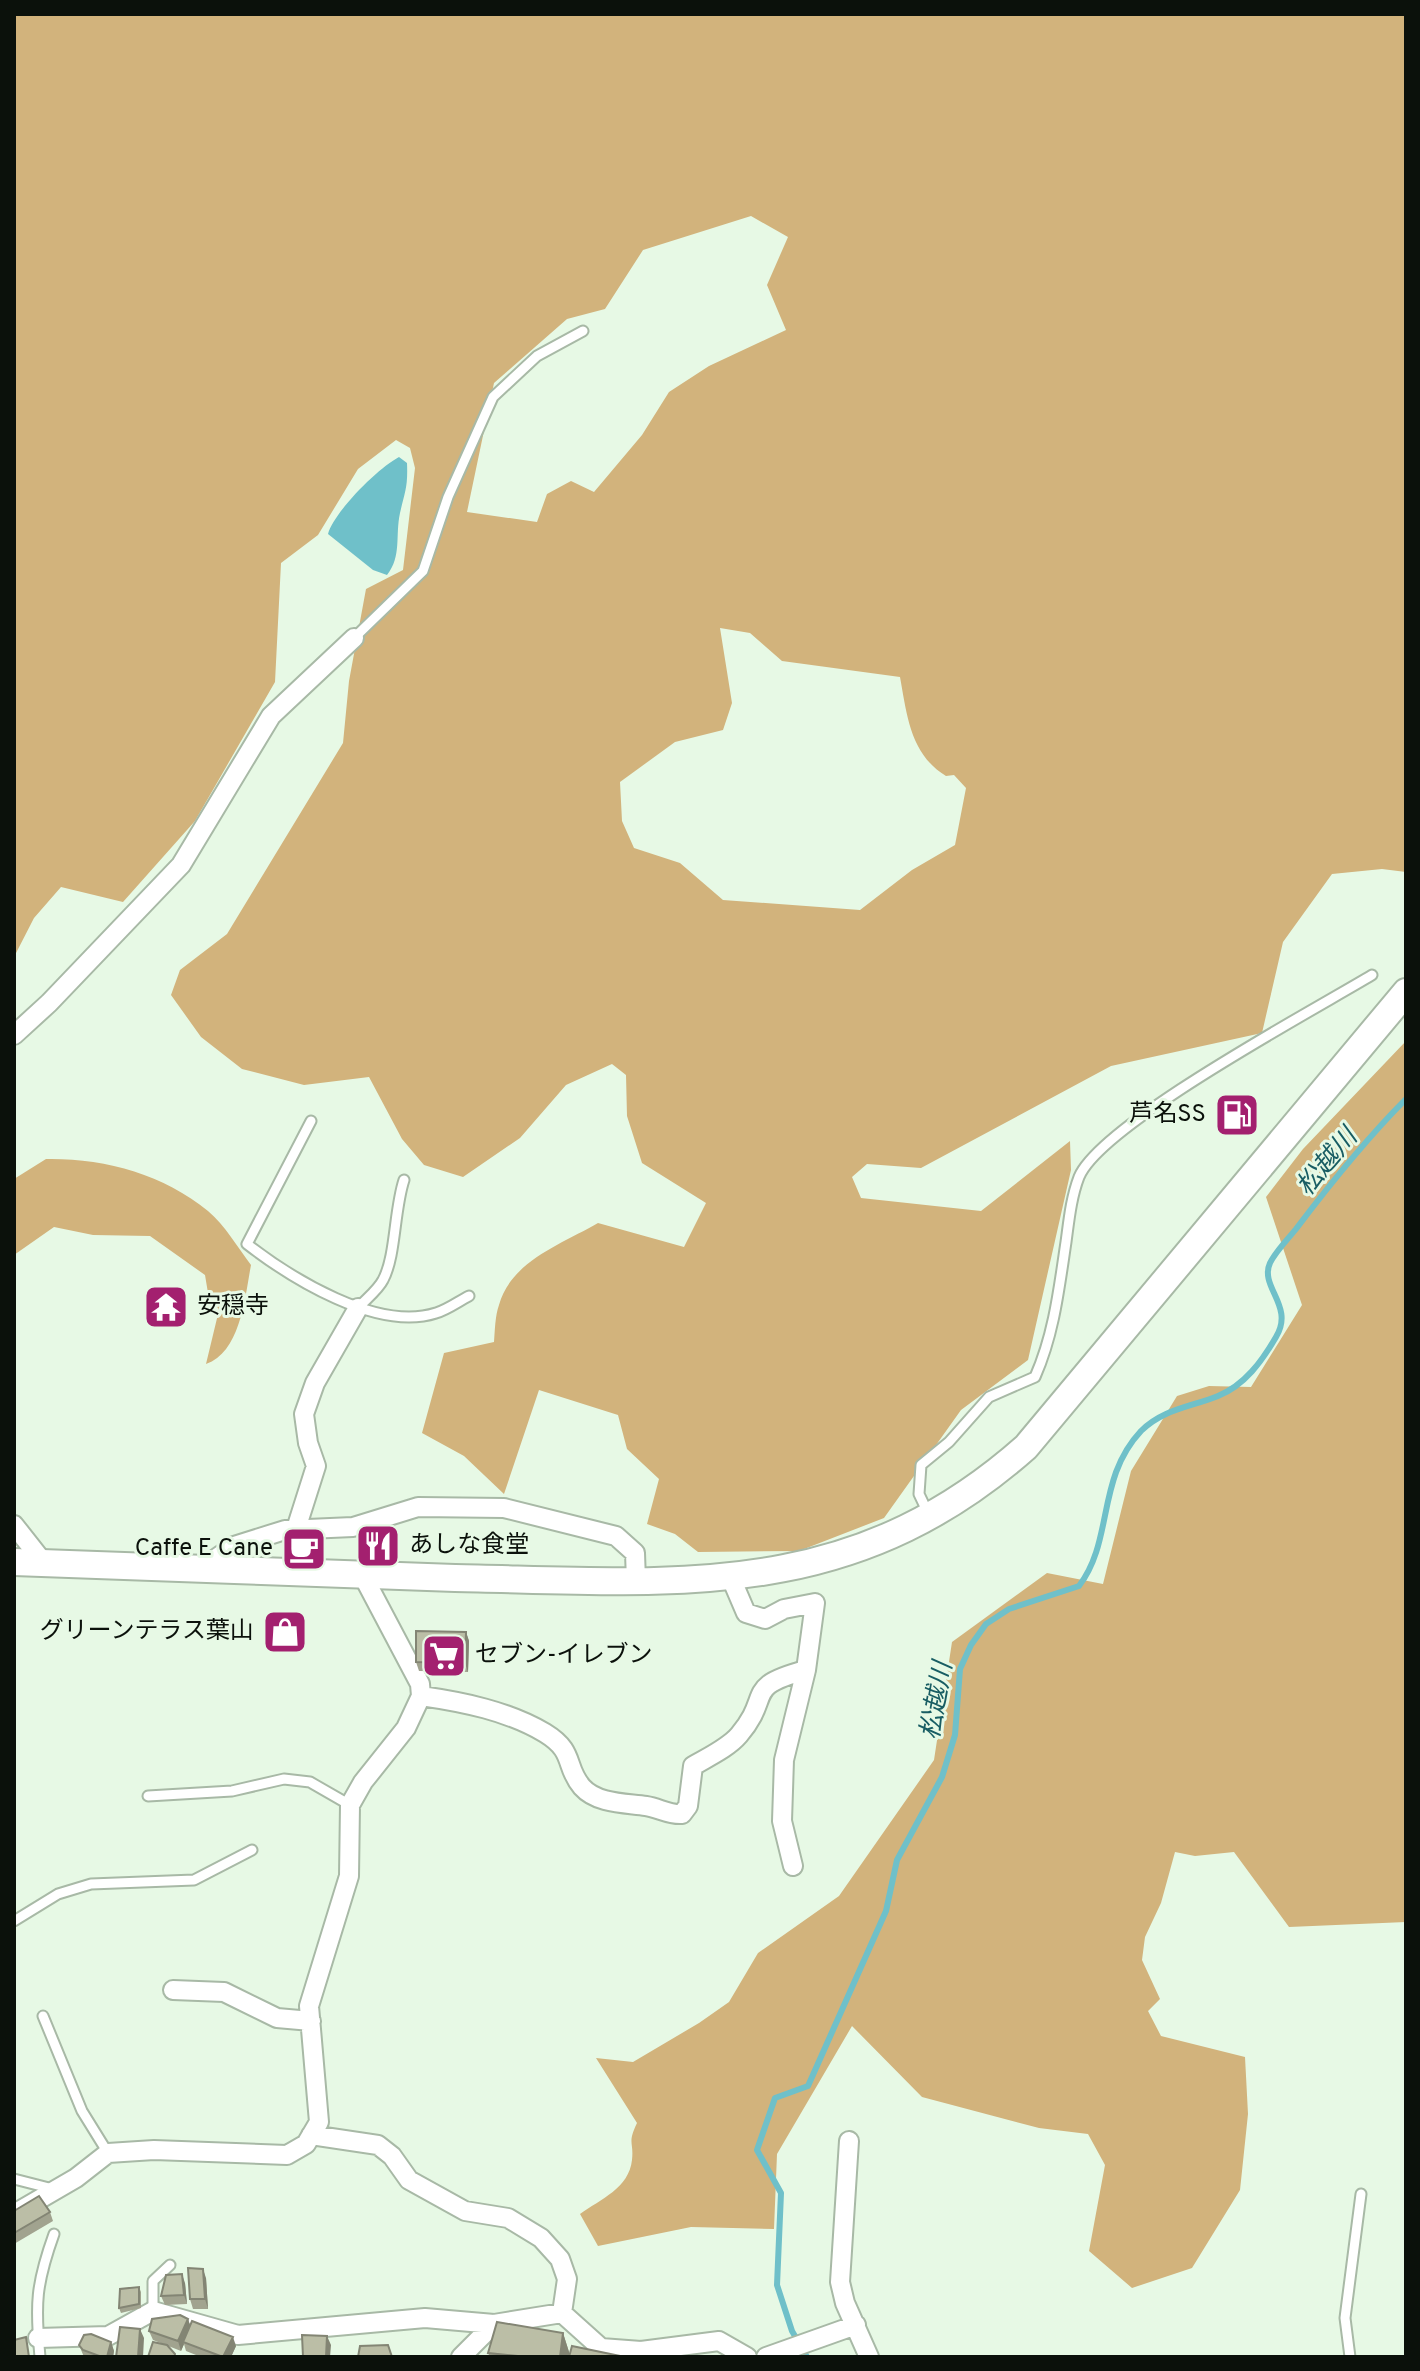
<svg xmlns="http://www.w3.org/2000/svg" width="1420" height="2371" viewBox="0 0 1420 2371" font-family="Overpass,'Noto Sans JP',sans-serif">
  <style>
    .forest { fill: #d2b37c; fill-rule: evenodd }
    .water { fill: #6fc0c9 }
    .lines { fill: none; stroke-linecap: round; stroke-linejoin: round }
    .stream { stroke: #6fc0c9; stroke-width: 6 }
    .lane-casing { stroke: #a8b9a6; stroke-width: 13 }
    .street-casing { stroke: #a8b9a6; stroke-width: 22 }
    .secondary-casing { stroke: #a8b9a6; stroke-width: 30 }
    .lane { stroke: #fff; stroke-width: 9 }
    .street { stroke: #fff; stroke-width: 18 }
    .secondary { stroke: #fff; stroke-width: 26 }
    .wall { fill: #a1a38f }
    .shaded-wall { fill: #838574 }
    .building { fill: #bbbea6; stroke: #838574; stroke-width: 2 }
    .labels { text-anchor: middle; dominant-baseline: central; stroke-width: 6; stroke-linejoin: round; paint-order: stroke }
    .poi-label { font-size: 24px; fill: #0b110b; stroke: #e7f9e5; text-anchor: end }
    .water-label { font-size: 26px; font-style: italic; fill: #185d63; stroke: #e7f9e5 }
  </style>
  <rect width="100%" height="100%" fill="#e7f9e5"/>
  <!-- forest -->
  <path class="forest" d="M14,14h1392v858l-24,-3 -50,5 -49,68 -21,91 -151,33 -190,102 -54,-4 -15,13 9,21 120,13 89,-70 1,29 -43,190 -67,50 -77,108 -85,33 -101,1 -23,-18 -28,-10 12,-45 -32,-30 -9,-34 -79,-25 -35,104 -40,-38 -42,-23 22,-80 50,-11c1,-12 1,-26 5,-37 12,-44 63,-61 99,-82l86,24 22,-44 -64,-40 -15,-47 -1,-41 -14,-11 -46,21 -46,53 -57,39 -39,-12 -22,-26 -33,-62 -65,8 -62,-16 -41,-32 -30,-42 9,-25 47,-36 116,-191 6,-62 17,-92 37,-19 12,-102 -5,-20 -14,-8 -38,29 -40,66 -37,28 -6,119 -80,139 -72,81 -62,-15 -27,31 -20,39zM751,216l37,21 -21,48 19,45 -77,36 -40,26 -27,43 -48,57 -23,-11 -24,13 -10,28 -70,-10 27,-129 73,-64 38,-10 38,-59zM720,628l30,5 32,28 118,16c7,38 10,77 46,99l8,-1 12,13 -11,57 -43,25 -52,40 -137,-10 -43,-37 -46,-15 -12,-27 -2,-39 55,-40 48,-12 9,-27z
    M1406,1041v881l-117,5 -55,-75 -39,4 -20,-4 -14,51 -16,34 -3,23 18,39 -12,12 13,25 84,21 3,57 -8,76 -48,78 -60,20 -43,-37 16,-86 -17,-31 -49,-6 -117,-31 -70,-71 -75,128 -3,75 -83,-2 -93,19 -18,-32c21,-15 49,-26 52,-54 2,-19 -5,-16 5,-37l-41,-65 37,4 66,-39 30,-21 29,-49 81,-57 95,-136 18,-118 95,-69 56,11 28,-113 46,-75 32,-10 42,1 51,-82 -36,-108 37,-48z
    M46,1159c58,-1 117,15 162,52 17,14 30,37 43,54 -6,31 -10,87 -45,99l13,-54 -11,-17 -3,-18 -55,-39 -57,-1 -39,-8 -40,28v-76z"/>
  <!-- water -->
  <path class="water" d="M399,457l8,6c1,24 -2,28 -7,50 -5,23 2,43 -13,62l-14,-5 -45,-36c6,-22 50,-66 71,-77z"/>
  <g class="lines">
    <!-- stream -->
    <path class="stream" d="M807,2357l-15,-26 -15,-46 4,-92 -24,-43 18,-52 33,-12 78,-175 11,-51 45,-83 13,-42 5,-66 11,-24 15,-21 23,-15 70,-23c35,-46 17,-107 62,-155 22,-22 50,-24 77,-35 27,-11 44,-35 58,-59 19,-31 -17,-50 -6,-74 6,-12 18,-24 26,-34 34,-45 70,-90 110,-130"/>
    <!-- lane casing -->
    <g class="lane-casing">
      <path id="lane" d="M354,638l69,-67 25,-74 45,-100 44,-41 46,-25
        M311,1121l-64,123c44,34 130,88 189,69 11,-3 23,-12 33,-17
        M358,1308c8,-9 20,-18 25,-28 13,-24 11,-70 21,-100
        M928,1513l-9,-19 2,-29 28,-23 40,-45 46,-20c19,-43 24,-88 31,-135 3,-22 5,-44 13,-65 22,-53 235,-167 293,-202
        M148,1796l84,-5 52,-12 26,3 40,23
        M14,1921l44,-27 33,-10 103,-4 58,-30
        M43,2016l39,95 26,42
        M14,2179l39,10
        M153,2311v-30l17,-16
        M40,2357c-5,-53 -4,-73 14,-123
        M1350,2357l-5,-39 16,-124"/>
    </g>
    <!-- street casing -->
    <g class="street-casing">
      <path id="street" d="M14,1035l35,-32 132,-138 90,-149 83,-78
        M14,1525l30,38
        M296,1529l20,-63 -8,-23 -4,-29 11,-31 43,-75
        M201,1569l33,-23 51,-16 68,-3 65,-20 86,1 112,28 19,17 1,28
        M731,1578l15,35 19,6 19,-10 31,-6 -9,67 -22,90 -2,61 11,45
        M421,1696c42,6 87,15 124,37 31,19 19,33 37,54 15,17 44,16 64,19 13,2 23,9 36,8l6,-8 5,-40c15,-9 35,-18 46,-31 34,-40 3,-48 67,-65
        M173,1990l51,2 53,26 34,3
        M311,2135l67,10 14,11 17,24 56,31 43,7 33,20 19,21 7,20 -5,34
        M849,2141l-9,141 5,21 24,54
        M14,2214l62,-36 32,-25 46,-3 133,5 19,-11 13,-22 -10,-116 40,-130 1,-71 13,-23 43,-54 15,-32 -1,-12 -57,-108
        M38,2338l70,-2 45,-25 85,24 187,-17 69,6 68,-11 39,35 40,3 78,-10 28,16
        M461,2357l33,-33
        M766,2357l90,-32"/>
    </g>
    <!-- secondary casing -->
    <g class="secondary-casing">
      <path id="secondary" d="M14,1562c147,4 294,12 441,16 219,4 394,26 571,-131l380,-455"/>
    </g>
    <!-- lane -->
    <use href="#lane" class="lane"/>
    <!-- street -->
    <use href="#street" class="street"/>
    <!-- secondary -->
    <use href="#secondary" class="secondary"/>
  </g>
  <!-- wall -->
  <path class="wall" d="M466,1632l3,9 -1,31 -49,-1 -3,-9z
    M14,2211l36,1 3,9 -39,23z
    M206,2278l2,31h-15l-3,-10z
    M185,2283l2,21 -22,1 -4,-9z
    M139,2287l2,5v16l-20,5 -2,-5z
    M188,2319l2,6 46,21 -5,11h-30l-15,-6 -2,-7 -3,7 -28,-11 -4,-9z
    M563,2333l6,19v5h-79l-2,-4z
    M111,2342l3,9 -1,6h-29l-5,-12z"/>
  <!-- shaded-wall -->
  <path class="shaded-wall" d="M466,1632l3,9 -1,31 -3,-9z
    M203,2269l3,9 2,31 -3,-10z
    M182,2274l3,9 2,21 -3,-9z
    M188,2319l3,9 -8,14 1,2 -3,7 -3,-10z
    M140,2329l4,9 -1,19h-5z
    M563,2333l6,19v5h-9z
    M327,2336l4,9 -1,12h-4z
    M233,2337l3,9 -5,11h-8z
    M111,2342l3,9 -1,6h-6z"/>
  <!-- building -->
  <path class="building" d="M416,1631l50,1 -1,31 -49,-1z
    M39,2196l11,16 -36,21v-22z
    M188,2268l15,1 2,30h-15z
    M182,2274l2,21 -23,1 5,-21z
    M139,2287v17l-20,4 1,-19z
    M180,2315l8,4 -10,22 -29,-10 3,-12z
    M192,2321l41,16 -10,20 -40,-15z
    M497,2322l66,11 -3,24h-32l-40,-4z
    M120,2327l20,2 -2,28h-22z
    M91,2334l20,8 -4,15h-5l-19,-7 -4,-5 5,-10z
    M302,2335l25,1 -1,21h-23z
    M26,2337l3,20h-15v-17z
    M153,2342l14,3 8,9 -1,3h-26z
    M388,2345l4,12h-34l2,-11z
    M572,2346l53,11h-56z"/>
  <!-- icons -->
  <defs>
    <g id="fuel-square" transform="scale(2.3)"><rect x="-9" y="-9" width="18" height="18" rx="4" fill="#a3206f" stroke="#e7f9e5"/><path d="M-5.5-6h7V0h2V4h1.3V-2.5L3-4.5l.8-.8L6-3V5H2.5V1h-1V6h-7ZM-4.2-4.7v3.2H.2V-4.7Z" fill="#fff"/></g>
    <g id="temple-square" transform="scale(2.3)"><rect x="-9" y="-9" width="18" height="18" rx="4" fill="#a3206f" stroke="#e7f9e5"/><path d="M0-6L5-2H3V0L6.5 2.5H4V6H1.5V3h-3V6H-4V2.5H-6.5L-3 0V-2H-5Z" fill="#fff"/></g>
    <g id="restaurant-square" transform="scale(2.3)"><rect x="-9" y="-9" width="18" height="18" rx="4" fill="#a3206f" stroke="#e7f9e5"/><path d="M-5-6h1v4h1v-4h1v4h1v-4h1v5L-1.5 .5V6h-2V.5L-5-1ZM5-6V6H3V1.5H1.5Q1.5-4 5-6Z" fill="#fff"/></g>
    <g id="cafe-square" transform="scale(2.3)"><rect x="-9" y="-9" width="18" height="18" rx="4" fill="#a3206f" stroke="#e7f9e5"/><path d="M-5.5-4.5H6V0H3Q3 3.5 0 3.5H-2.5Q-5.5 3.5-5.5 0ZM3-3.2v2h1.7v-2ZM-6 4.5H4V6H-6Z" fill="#fff"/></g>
    <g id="shop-square" transform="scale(2.3)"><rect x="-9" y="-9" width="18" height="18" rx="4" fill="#a3206f" stroke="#e7f9e5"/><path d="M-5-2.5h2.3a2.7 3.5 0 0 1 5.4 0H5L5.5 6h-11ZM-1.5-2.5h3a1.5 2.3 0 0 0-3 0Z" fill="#fff"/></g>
    <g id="supermarket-square" transform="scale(2.3)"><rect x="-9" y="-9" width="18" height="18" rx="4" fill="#a3206f" stroke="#e7f9e5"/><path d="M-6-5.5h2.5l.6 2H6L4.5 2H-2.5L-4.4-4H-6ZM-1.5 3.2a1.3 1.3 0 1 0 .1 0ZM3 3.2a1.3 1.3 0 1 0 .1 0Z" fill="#fff"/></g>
  </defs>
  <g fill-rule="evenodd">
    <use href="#fuel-square" x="1237" y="1115"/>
    <use href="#temple-square" x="166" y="1307"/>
    <use href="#restaurant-square" x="378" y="1546"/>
    <use href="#cafe-square" x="304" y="1549"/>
    <use href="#shop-square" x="285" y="1632"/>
    <use href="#supermarket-square" x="444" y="1656"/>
  </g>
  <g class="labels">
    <!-- poi labels -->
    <g class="poi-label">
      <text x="1206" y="1115">芦名SS</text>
      <text x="197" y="1307" text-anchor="start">安穏寺</text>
      <text x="409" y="1546" text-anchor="start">あしな食堂</text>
      <text x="273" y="1549">Caffe E Cane</text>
      <text x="254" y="1632">グリーンテラス葉山</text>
      <text x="475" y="1656" text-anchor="start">セブン-イレブン</text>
    </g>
    <!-- water labels -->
    <g class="water-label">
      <text transform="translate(1328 1163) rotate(-50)">松越川</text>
      <text transform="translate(938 1701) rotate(-80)">松越川</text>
    </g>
  </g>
  <!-- border -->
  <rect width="1420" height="2371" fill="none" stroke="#0b110b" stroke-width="32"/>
</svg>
